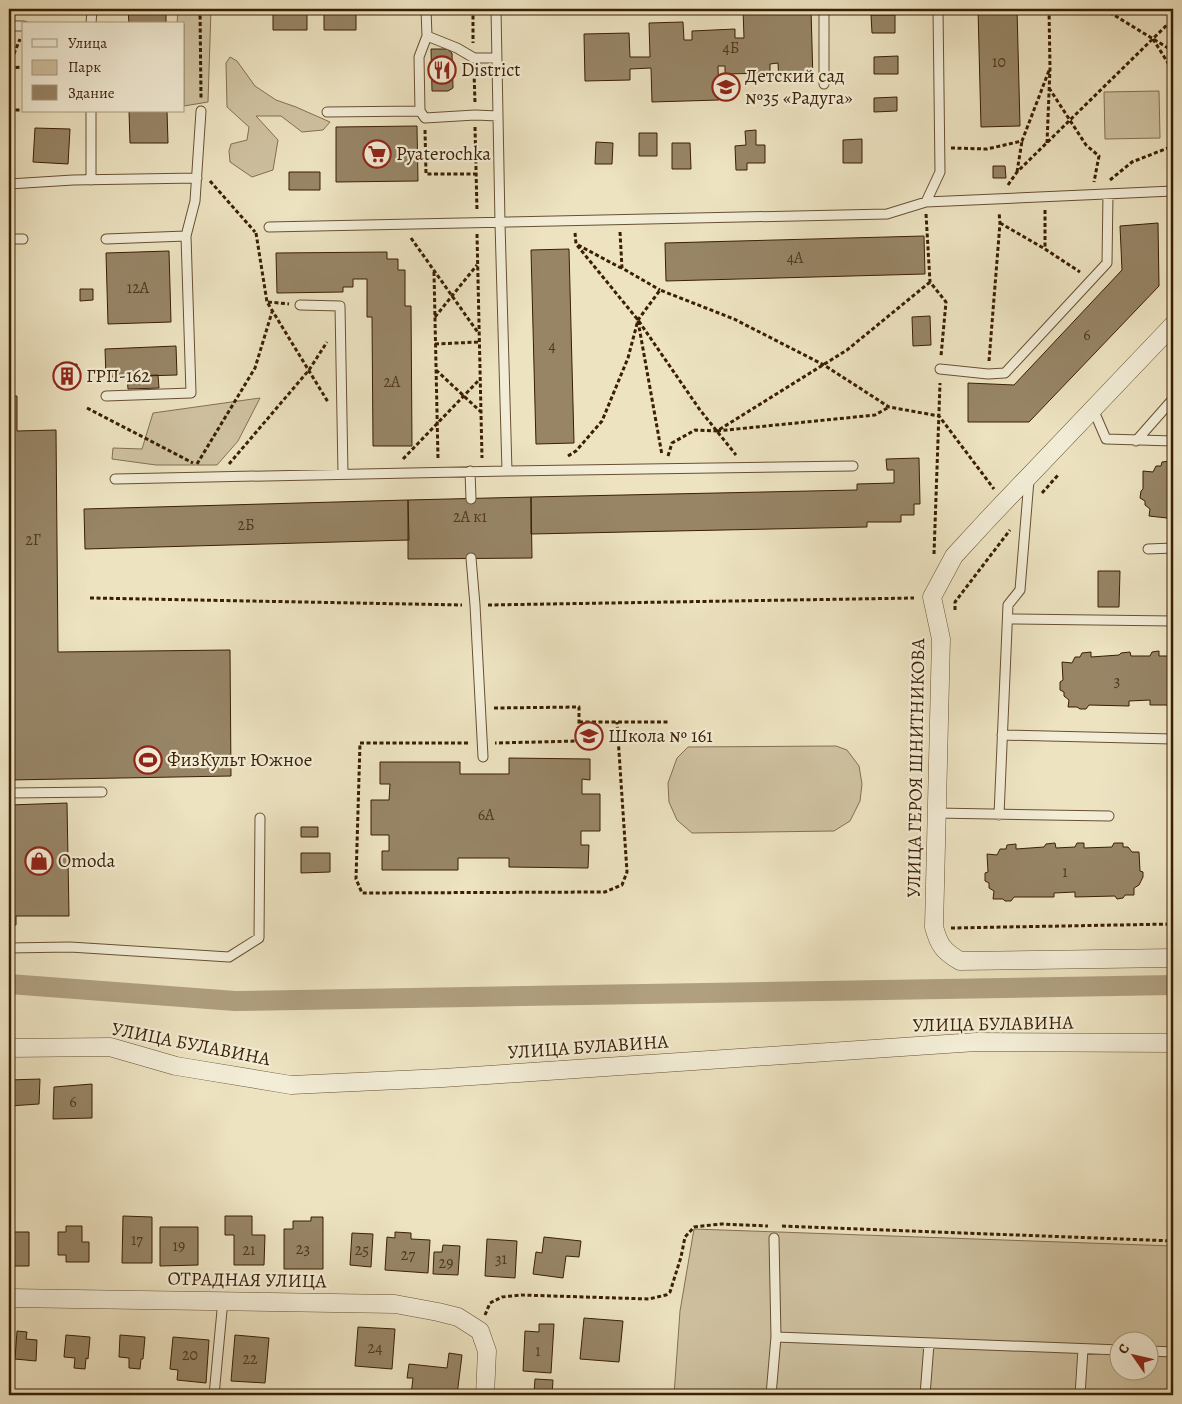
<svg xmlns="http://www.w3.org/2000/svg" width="1182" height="1404" viewBox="0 0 1182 1404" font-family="Alegreya,serif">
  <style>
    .green { fill: #cfc2a1; stroke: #847052; fill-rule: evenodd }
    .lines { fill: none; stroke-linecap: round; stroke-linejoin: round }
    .canal { stroke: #b0a080; stroke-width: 20 }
    .building { fill: #978566; stroke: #3a1f03 }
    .lane-casing { stroke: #675032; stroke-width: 11 }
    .street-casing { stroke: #675032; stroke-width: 19 }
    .path { stroke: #3a1f03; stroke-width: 3; stroke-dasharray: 4 2.5; stroke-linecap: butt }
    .lane { stroke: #f3edd7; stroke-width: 9 }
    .street { stroke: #f3edd7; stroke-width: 18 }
    .labels { text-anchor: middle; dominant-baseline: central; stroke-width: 4.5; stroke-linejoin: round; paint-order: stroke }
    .number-label { font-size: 16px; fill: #51381c }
    .poi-label { font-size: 19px; fill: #3a1f03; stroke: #f3edd7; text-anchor: start }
    .street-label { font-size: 19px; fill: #3a1f03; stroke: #f3edd7 }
  </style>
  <rect width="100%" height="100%" fill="#ede3c1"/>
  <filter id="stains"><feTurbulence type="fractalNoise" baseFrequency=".004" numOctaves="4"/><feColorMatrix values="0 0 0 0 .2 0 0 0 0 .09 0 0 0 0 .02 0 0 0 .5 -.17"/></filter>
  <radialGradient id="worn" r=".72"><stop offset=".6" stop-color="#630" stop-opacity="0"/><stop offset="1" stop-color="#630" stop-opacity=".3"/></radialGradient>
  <!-- green -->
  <path class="green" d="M178,9h33l-3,93 -24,4v-82h-7z
    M230,57l7,4 18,25 21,14 20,7 34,15 -7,8 -21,2 -21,-16h-25l22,24 -5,30 -21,7 -22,-15 -1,-11 2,-7 16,-4 2,-13 -22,-20 -1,-44z
    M1159,91l1,47 -55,1 -1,-47z
    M260,398l-22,43 -21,24h-61l-44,-6 1,-11 29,1 11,-36z
    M836,746l11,4 12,16 3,18 -2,17 -10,20 -16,10 -142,2 -15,-13 -8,-18 -1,-19 9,-25 11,-11z
    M694,1229l479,17v149h-499l6,-84zM1120,1342h30v30h-30z"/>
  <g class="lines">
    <!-- canal -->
    <path class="canal" d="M9,984l226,17 938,-16"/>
  </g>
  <!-- building -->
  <path class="building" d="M128,9h38v15h-37z
    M273,9h83v21h-32v-17h-17v17h-34z
    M743,9h68l2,72 -34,1 -1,-19 -8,1v9l-45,1v-8h-7l1,34 -67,2 -1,-34 -21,1v11l-45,1 -1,-47 45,-1 1,24h20l-1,-34 34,-1 1,18h8v-9l43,-2v9h9z
    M978,9h39l3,117 -39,1z
    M871,15h24v18h-23z
    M431,49h16l5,4 1,35 -5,3h-16z
    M898,56v18h-24v-17z
    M897,97v14l-23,1v-14z
    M129,111h38l1,32h-38z
    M417,126l1,55 -82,1v-55z
    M35,128l35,1 -2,35 -35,-2z
    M756,130v15h9v18h-18v7h-11l-1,-24 11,-1 -1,-14z
    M639,133h18v23h-18z
    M862,139v24h-19v-23z
    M596,142l17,1 -1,21h-17z
    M672,143h18l1,26h-19z
    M993,166h12l1,12h-13z
    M289,172h31v18h-31z
    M1158,223l1,63 -130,136h-61v-39l46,2 108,-115 -2,-44z
    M924,236l1,38 -259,7 -1,-38z
    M569,249l5,194 -38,1 -5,-194z
    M169,251l2,71 -63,2 -2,-71z
    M387,252v7h11v11h7v36h6l1,140h-39l-1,-129h-5v-38h-14v8h-10v5l-66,1 -1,-40z
    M80,289h13v11l-13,1z
    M930,316l1,29 -18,1 -1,-29z
    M176,346l1,29 -71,2 -1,-28z
    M77,364l1,21 -21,2 -1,-21z
    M158,375l1,13 -31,1 -1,-13z
    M9,396h8v35l39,-1 2,222 172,-2 1,126 -222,4z
    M919,458l1,46h-6v11h-13v7h-34v5l-336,7v-37l326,-7v-6l37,-1v-13h-7l-1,-11z
    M1171,461l1,5h1v48h-4l-2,4 -18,-2 1,-7 -5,-4v-4l-5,-3 1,-7 2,-2v-18l10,1 3,-6h5l1,-4z
    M531,497l1,61 -124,1v-59z
    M408,500l1,40 -324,9 -1,-40z
    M1098,571h22l-1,36h-21z
    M1159,651v5h14v49h-23v-5l-21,1v5l-40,-1 -3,4h-6l-3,-2h-9l1,-7 -5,-4v-4l-4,-2v-8l3,-2 -1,-18 10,1 3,-6h5l2,-4 9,-1v5l28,-2 2,-2 9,-1 1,4h19l2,-4z
    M509,758l81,1v21l-8,-1v15h18v37h-19v14h8l-1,23 -79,-1v-9h-51v12h-76v-19h7v-16h-18v-35h18l1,-16h-10v-22h80v12h49z
    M67,803l2,113h-53v9h-7v-120z
    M301,827h17v10h-17z
    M1055,843l1,5 19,-1 2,-4h7v5l28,-1 2,-4h9v4h5l4,5h7l1,19 3,1v5l-4,8 -5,3v7h-9l-2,3 -6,1 -2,-3 -40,1v-5l-21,1v4h-40l-3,4h-6l-2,-2h-10l1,-8 -5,-3v-5l-4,-2v-8l3,-1 -1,-18 10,1 3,-6h6l1,-4 9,-1v5l28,-2 2,-3z
    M301,853h29v19l-29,1z
    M40,1079l-1,25 -30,2v-26z
    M92,1084v34l-39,1 1,-32z
    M123,1216l29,1v46h-30z
    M225,1216h27v19h13l-1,30h-30v-30h-9z
    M311,1217h12v52h-39v-40h9v-8h18z
    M66,1226h16v16h7v20h-23v-7h-8v-23h8z
    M160,1227h38v38l-38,1z
    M9,1232h20v34h-20z
    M395,1232l16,1v6l19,1 -2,33 -43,-3 2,-33 8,1z
    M352,1233l21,1 -2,33 -21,-2z
    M544,1237l37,4 -2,16 -13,-1 -3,22 -30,-4 3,-22 6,1z
    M487,1239l30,2 -2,37 -30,-2z
    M443,1245l17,1 -2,29 -25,-1 1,-22h8z
    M584,1318l39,3 -4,41 -39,-3z
    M539,1324h15l-3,49 -28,-2 2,-40 14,1z
    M358,1327l37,2 -3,40 -37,-3z
    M17,1331l10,1 -1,7 11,1 -1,21 -21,-2z
    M66,1335l24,2 -2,22 -2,-1 -1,11 -11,-1 1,-10 -11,-1z
    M120,1335l25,2 -2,22h-2l-1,10 -11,-1v-10l-10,-1z
    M235,1335l34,3 -4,45 -34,-2z
    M173,1337l36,3 -3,43 -29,-3 1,-10 -8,-1z
    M449,1353l13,2 -5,40h-46l2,-17h-6l2,-14 38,4z
    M535,1379l18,1 -1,15h-34v-3l16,1z"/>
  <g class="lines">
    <!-- lane casing -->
    <g class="lane-casing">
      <path id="lane" d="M426,9l1,27 30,12 17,10h23
        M496,9l4,214 7,248
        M824,9v75
        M91,24l1,-15
        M9,26h15
        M91,111v69
        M420,111l-1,-54 8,-21
        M327,112l93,-1 5,7 50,-3 23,1
        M9,184l64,-4 124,-2
        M926,202l247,-11
        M269,227l618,-13 39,-12 14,-30 -2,-163
        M9,239h14
        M106,239l80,-3
        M300,305l40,1 3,168
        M940,369l48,5 17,-1 102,-110 1,-69
        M106,396l85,-3 -5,-157 9,-35 6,-90
        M1093,409l13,30 67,2
        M1136,441l37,-42
        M470,471l1,28
        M115,479l392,-8 346,-5
        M1148,549l25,-1
        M471,558l4,47 8,152
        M1008,619l165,2
        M1002,735l171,4
        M9,793l93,-1
        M937,813l172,3
        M999,815l9,-210 12,-15 9,-110
        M9,948l61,-1 159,10 30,-19 1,-120
        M776,1337l344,13
        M1150,1351l23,1
        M214,1395l9,-95
        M771,1395l5,-58 -2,-99
        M925,1395l4,-51
        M1080,1395l3,-46"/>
    </g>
    <!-- street casing -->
    <g class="street-casing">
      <path id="street" d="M1173,325l-184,193 -35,38 -22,41 9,42 -7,288c5,18 9,24 26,34l213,-3
        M9,1048l101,-1 66,19 115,19 152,-7 533,-36 197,1
        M9,1298l386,6 43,8 20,5 22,14 7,20 -2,44"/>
    </g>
    <!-- path -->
    <path class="path" d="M200,9l1,89
      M473,9v34
      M1104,9l69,42
      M1153,39l20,32
      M9,66l11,-27
      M9,68l15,-1
      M474,72l1,31
      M1049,88l37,57 13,11 -5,26
      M9,110h15
      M475,127l2,84
      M425,130l1,44h50
      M1047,143l3,-75 -1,-59
      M951,148l36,1 35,-8 28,-73
      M1017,172l5,-31
      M1110,180l22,-18 41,-16
      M210,181l45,51
      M1008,185l9,-13 156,-153
      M1045,210v39l35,23
      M926,214l4,68 16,20 -5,54
      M1000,223l45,26
      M620,232l2,36 38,22
      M256,233l11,69 61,100
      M575,233l1,11 62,76 62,90 36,45
      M477,234l5,224
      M411,238l68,96
      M578,245l43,23
      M434,272l4,187
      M268,302l21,2
      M435,317l42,-52
      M638,321l24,134
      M435,344l44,-2
      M989,361l11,-138 -1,-11
      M436,370l45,42
      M87,408l106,55
      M717,431l158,-16 14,-8
      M568,456l8,-5 26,-30 26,-63 10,-38 22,-30 74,29 90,46 65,42 50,9 55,73
      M668,456l4,-13 23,-13 22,1 130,-81 83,-68
      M403,459l77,-80
      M197,464l58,-96 17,-56
      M229,464l80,-94 18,-28
      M1042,493l16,-18
      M934,554l6,-171
      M90,598l372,7
      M488,605l426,-7
      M955,610v-8l55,-72
      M494,708l85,-1v34l-84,2
      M579,722h89
      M468,743h-108l-4,136 6,14 243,-1 17,-7 5,-13 -10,-150
      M951,928l222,-4
      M782,1226l391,15
      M485,1315l5,-12 12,-6 19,-2 128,4 17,-4 4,-3 11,-35 4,-20 9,-10 27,-3 47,2"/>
    <!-- lane -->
    <use href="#lane" class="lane"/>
    <!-- street -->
    <use href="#street" class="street"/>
  </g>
  <!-- icons -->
  <defs>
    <g id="restaurant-ring" transform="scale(1.4375)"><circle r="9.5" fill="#f3edd7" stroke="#8f2418" stroke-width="1.5"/><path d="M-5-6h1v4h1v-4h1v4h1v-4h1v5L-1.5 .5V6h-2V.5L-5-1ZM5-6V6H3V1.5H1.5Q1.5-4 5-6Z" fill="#8f2418"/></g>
    <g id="school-ring" transform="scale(1.4375)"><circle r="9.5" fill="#f3edd7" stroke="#8f2418" stroke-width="1.5"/><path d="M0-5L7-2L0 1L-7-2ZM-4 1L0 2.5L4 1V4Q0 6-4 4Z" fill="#8f2418"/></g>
    <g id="supermarket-ring" transform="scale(1.4375)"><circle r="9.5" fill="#f3edd7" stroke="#8f2418" stroke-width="1.5"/><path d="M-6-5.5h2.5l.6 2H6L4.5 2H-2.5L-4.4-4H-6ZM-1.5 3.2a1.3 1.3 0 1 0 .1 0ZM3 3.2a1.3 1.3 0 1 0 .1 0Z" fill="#8f2418"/></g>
    <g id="building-ring" transform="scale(1.4375)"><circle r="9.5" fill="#f3edd7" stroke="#8f2418" stroke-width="1.5"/><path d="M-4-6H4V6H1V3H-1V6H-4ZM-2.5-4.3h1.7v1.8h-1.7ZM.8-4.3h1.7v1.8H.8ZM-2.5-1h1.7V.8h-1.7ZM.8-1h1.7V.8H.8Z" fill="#8f2418"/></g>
    <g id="stadium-ring" transform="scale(1.4375)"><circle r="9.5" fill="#f3edd7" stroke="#8f2418" stroke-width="1.5"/><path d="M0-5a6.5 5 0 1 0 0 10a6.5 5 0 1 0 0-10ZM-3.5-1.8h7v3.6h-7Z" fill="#8f2418"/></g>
    <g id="shop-ring" transform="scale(1.4375)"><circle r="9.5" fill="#f3edd7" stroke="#8f2418" stroke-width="1.5"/><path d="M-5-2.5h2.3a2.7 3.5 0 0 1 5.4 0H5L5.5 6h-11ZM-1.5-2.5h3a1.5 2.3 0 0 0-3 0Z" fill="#8f2418"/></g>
  </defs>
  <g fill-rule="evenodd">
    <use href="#restaurant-ring" x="442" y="70"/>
    <use href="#school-ring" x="726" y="87"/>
    <use href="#supermarket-ring" x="377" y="154"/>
    <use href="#building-ring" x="67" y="376"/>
    <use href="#school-ring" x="589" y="736"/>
    <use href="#stadium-ring" x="148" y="760"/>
    <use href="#shop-ring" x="39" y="861"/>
  </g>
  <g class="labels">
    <!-- number labels -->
    <g class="number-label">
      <text x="731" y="48">4Б</text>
      <text x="999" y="62">10</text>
      <text x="795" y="258">4А</text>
      <text x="138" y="288">12А</text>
      <text x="1087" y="335">6</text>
      <text x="552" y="346">4</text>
      <text x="392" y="382">2А</text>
      <text x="470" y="517">2А к1</text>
      <text x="246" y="525">2Б</text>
      <text x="33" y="540">2Г</text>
      <text x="1117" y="681">3</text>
      <text x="486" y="815">6А</text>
      <text x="1065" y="872">1</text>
      <text x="73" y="1102">6</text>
      <text x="137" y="1240">17</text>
      <text x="179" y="1246">19</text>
      <text x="303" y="1249">23</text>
      <text x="249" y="1250">21</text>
      <text x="362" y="1250">25</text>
      <text x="408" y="1255">27</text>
      <text x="501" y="1259">31</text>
      <text x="446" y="1263">29</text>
      <text x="375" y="1348">24</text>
      <text x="538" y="1351">1</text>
      <text x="190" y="1355">20</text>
      <text x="250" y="1359">22</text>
    </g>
    <!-- poi labels -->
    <g class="poi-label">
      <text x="461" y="70">District</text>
      <text x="745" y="76">Детский сад<tspan x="745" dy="22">№35 «Радуга»</tspan></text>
      <text x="396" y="154">Pyaterochka</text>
      <text x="86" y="376">ГРП-162</text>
      <text x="608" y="736">Школа № 161</text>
      <text x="167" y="760">ФизКульт Южное</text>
      <text x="58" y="861">Omoda</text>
    </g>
    <!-- street labels -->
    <g class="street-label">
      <text transform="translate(916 768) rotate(-89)">УЛИЦА ГЕРОЯ ШНИТНИКОВА</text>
      <text transform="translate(993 1024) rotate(-1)">УЛИЦА БУЛАВИНА</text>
      <text transform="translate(191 1044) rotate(11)">УЛИЦА БУЛАВИНА</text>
      <text transform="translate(588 1047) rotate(-4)">УЛИЦА БУЛАВИНА</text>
      <text transform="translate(247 1280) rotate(1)">ОТРАДНАЯ УЛИЦА</text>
    </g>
  </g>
  <!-- margin -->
  <rect width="1182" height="1404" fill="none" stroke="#ede3c1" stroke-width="30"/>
  <rect x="10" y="10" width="1162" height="1384" fill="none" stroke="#3a1f03" stroke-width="2.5"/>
  <rect x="15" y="15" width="1152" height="1374" fill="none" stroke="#3a1f03"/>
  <!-- legend -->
  <rect x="22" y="22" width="162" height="90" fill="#f3edd7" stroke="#a99b82"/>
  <rect x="32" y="39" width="25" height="8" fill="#f3edd7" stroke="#a99b82"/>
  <text x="68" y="48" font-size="15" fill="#3a1f03">Улица</text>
  <rect x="32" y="60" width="25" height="15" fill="#cfc2a1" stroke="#a99b82"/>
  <text x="68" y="72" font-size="15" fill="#3a1f03">Парк</text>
  <rect x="32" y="85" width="25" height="15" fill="#978566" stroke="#a99b82"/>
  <text x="68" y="98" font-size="15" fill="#3a1f03">Здание</text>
  <!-- north arrow -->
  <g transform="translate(1134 1356) rotate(304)"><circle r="24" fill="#f3edd7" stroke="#a99b82"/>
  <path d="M0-4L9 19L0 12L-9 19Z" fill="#8f2418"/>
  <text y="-8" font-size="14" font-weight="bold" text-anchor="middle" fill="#3a1f03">С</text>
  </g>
  <rect width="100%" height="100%" filter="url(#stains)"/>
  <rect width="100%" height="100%" fill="url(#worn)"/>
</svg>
